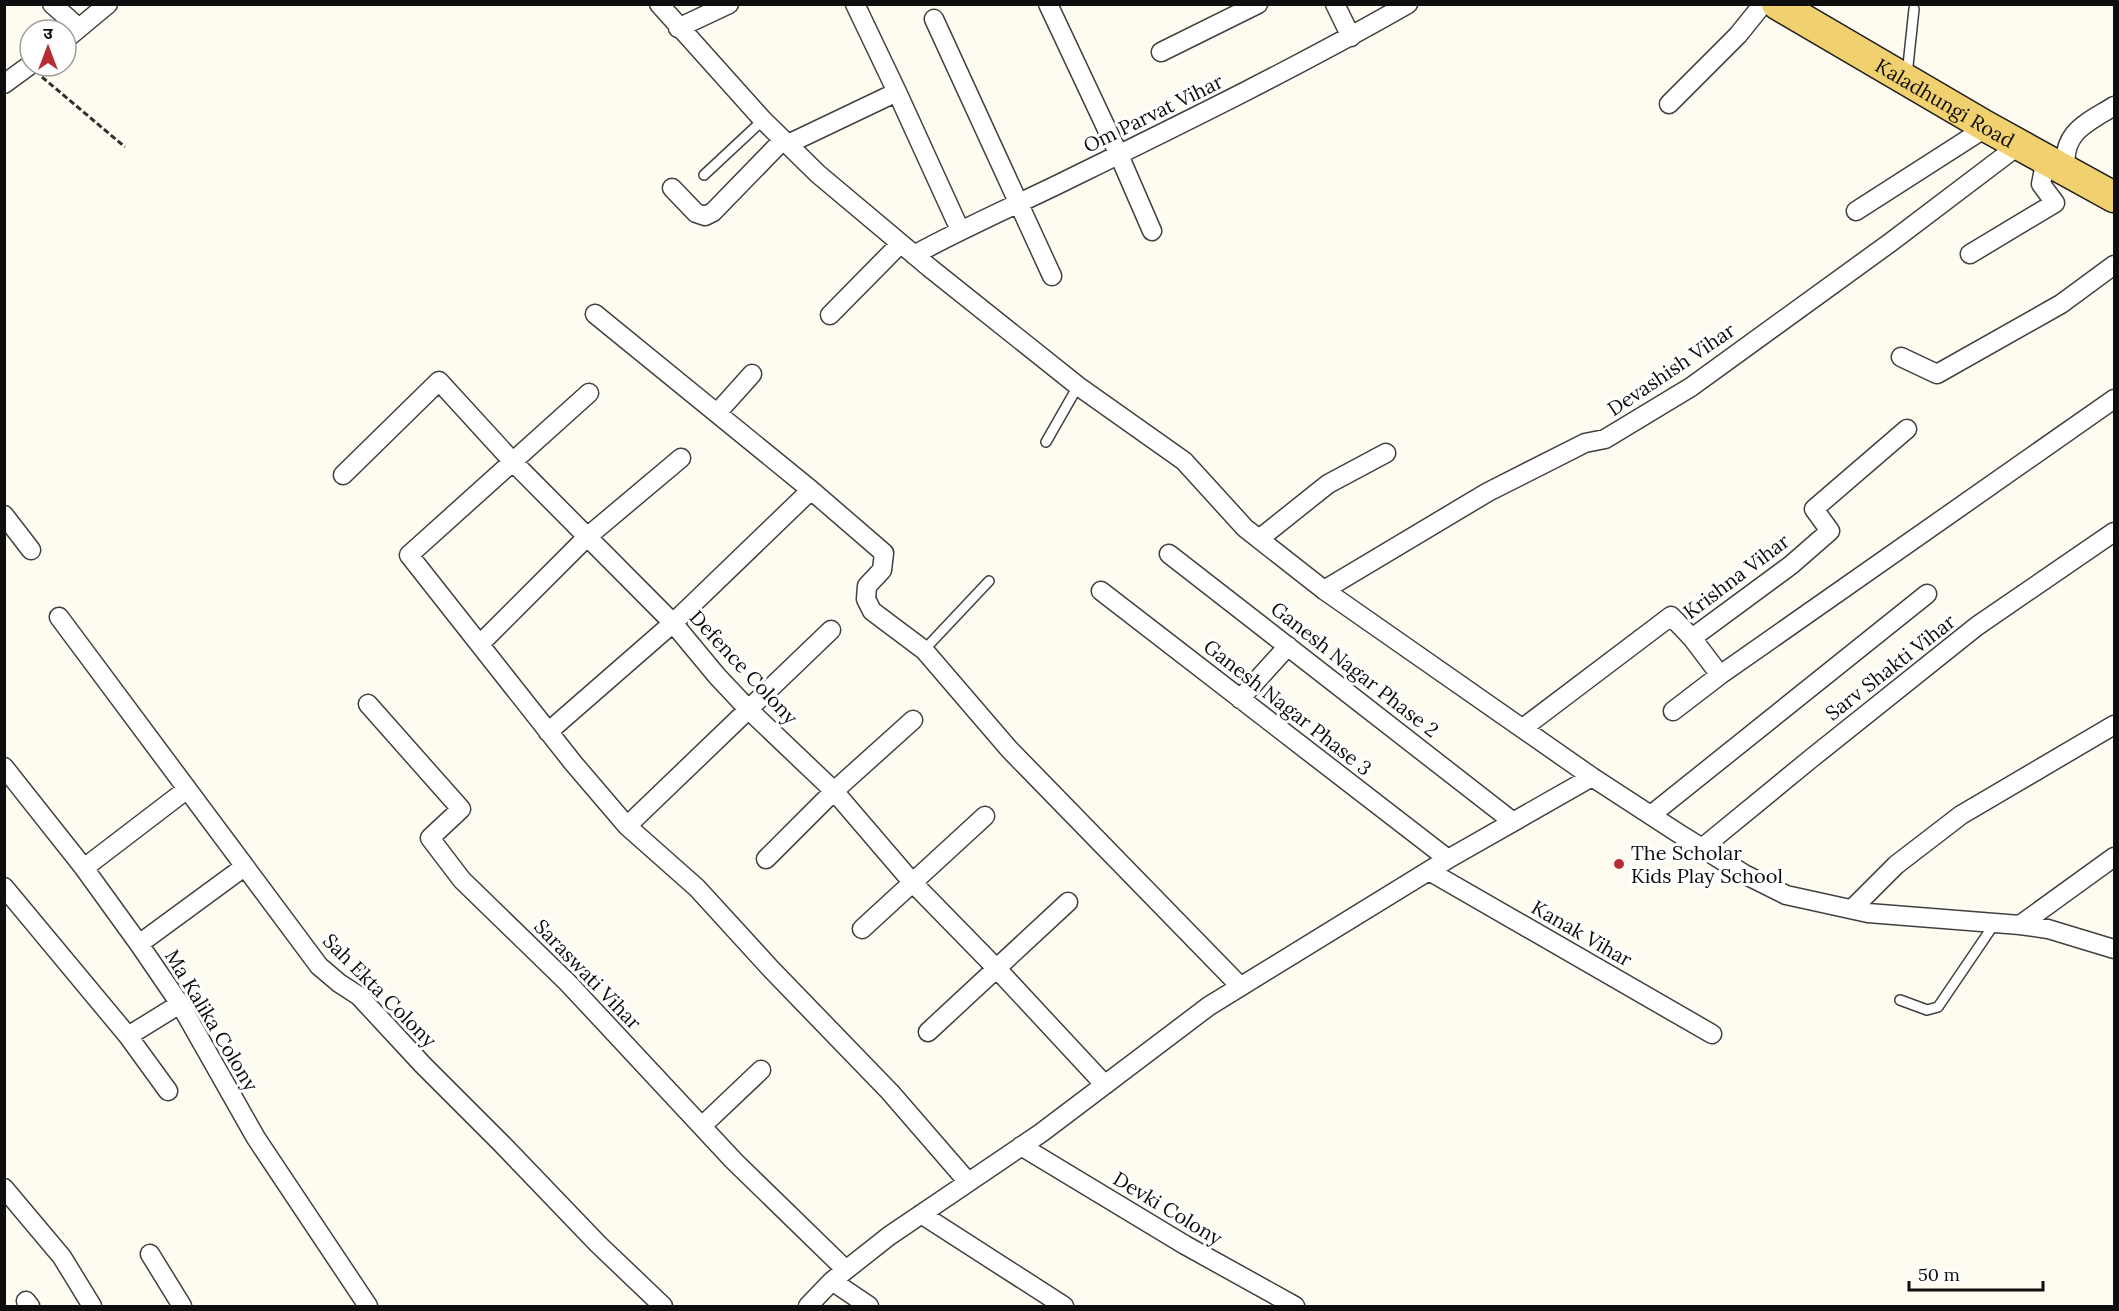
<svg xmlns="http://www.w3.org/2000/svg" width="2119" height="1311" viewBox="0 0 2119 1311" font-family="Lora,'Noto Sans Devanagari',serif">
  <style>
    .lines { fill: none; stroke-linecap: round; stroke-linejoin: round }
    .lane-casing { stroke: #414141; stroke-width: 12 }
    .street-casing { stroke: #414141; stroke-width: 21 }
    .primary-casing { stroke: #1f1f1f; stroke-width: 33 }
    .path { stroke: #303030; stroke-width: 3; stroke-dasharray: 6 3; stroke-linecap: butt }
    .lane { stroke: #fff; stroke-width: 9 }
    .street { stroke: #fff; stroke-width: 18 }
    .primary { stroke: #f0d06f; stroke-width: 30 }
    .poi-dot { fill: #b72e35; stroke: #fff; stroke-width: 2 }
    .labels { text-anchor: middle; dominant-baseline: central; stroke-width: 6; stroke-linejoin: round; paint-order: stroke }
    .street-label { font-size: 20px; fill: #0e0e0e; stroke: #fff }
    .poi-label { font-size: 20px; fill: #0e0e0e; stroke: #fff; text-anchor: start }
  </style>
  <rect width="100%" height="100%" fill="#fefbf1"/>
  <g class="lines">
    <!-- lane casing -->
    <g class="lane-casing">
      <path id="lane" d="M1907,75l7,-66
        M704,175l59,-55
        M1046,442l32,-56
        M924,650l65,-69
        M1900,1000l27,10 11,-3 57,-84"/>
    </g>
    <!-- street casing -->
    <g class="street-casing">
      <path id="street" d="M52,4l27,24
        M659,4l104,116 55,54 112,94 148,118 106,75 61,67 79,62 268,187 86,56 66,41 42,21 82,18 152,12 28,4 66,20
        M855,4l42,88 63,138
        M1048,4l71,151 33,76
        M1335,4l16,33
        M934,19l118,257
        M678,28l51,-24
        M66,39l42,-35
        M1161,52l97,-48
        M4,84l26,-19
        M1669,104l69,-69 25,-31
        M788,144l109,-52
        M2066,170c-5,-38 21,-47 48,-64
        M672,188l24,25 9,3 8,-4 70,-72
        M1856,211l131,-84
        M1970,254l85,-51 -14,-19 5,-25
        M914,255c49,-27 100,-49 151,-74 116,-57 231,-113 343,-177
        M595,314l216,176 73,63 -2,17 -15,16 -1,13 6,12 52,39 85,99 231,237
        M830,315l70,-71
        M1901,357l36,17 124,-70 53,-39
        M589,393l-180,162 165,209 53,62 70,62 74,81 119,123 78,90
        M717,413l35,-39
        M343,475l96,-94 74,81 160,161 44,53 32,34 85,81 78,91 87,89 106,114
        M4,515l27,35
        M1259,539l69,-55 58,-31
        M1169,554l343,267
        M1324,590l164,-98 97,-49 20,-4 86,-52 200,-145 128,-97
        M1101,591l347,268
        M59,617l260,349 20,17 20,13 64,69 78,78 97,101 65,62
        M1692,638l28,37
        M480,644l107,-107 94,-79
        M1240,699l48,-53
        M368,704l93,105 -31,29 32,42 106,103 166,178 112,109
        M1673,711l47,-36 394,-276
        M1523,728l148,-112 21,22 99,-73 39,-34 -16,-22 93,-80
        M548,732l125,-109 138,-133
        M4,767l80,101 55,76 41,60 76,134 112,168
        M1651,815l276,-221
        M627,826l204,-196
        M1702,848l111,-91 164,-131 137,-94
        M766,859l68,-68 79,-71
        M84,868l102,-78
        M1429,871l283,163
        M4,887l124,149 40,55
        M1852,909l44,-44 65,-50 153,-90
        M2020,925l94,-68
        M862,929l123,-113
        M139,944l105,-77
        M928,1032l140,-130
        M128,1036l52,-32
        M702,1126l59,-56
        M1021,1146l164,99 110,61
        M4,1188l58,69 30,49
        M921,1214l143,92
        M150,1254l32,52
        M832,1281l37,25
        M26,1301l4,5
        M808,1306l24,-25 57,-45 152,-103 168,-127 239,-147 144,-82"/>
    </g>
    <!-- primary casing -->
    <g class="primary-casing">
      <g id="primary">
        <path id="s1" d="M1777,4l210,123 127,70"/>
      </g>
    </g>
    <!-- path -->
    <path class="path" d="M42,77l83,70"/>
    <!-- lane -->
    <use href="#lane" class="lane"/>
    <!-- street -->
    <use href="#street" class="street"/>
    <!-- primary -->
    <use href="#primary" class="primary"/>
  </g>
  <!-- markers -->
  <circle class="poi-dot" cx="1619" cy="864" r="6"/>
  <g class="labels">
    <!-- street labels -->
    <g class="street-label">
      <text stroke="none"><textPath href="#s1" startOffset="195">Kaladhungi Road</textPath></text>
      <text transform="translate(1153 113) rotate(-26)">Om Parvat Vihar</text>
      <text transform="translate(1671 369) rotate(-34)">Devashish Vihar</text>
      <text transform="translate(1736 576) rotate(-37)">Krishna Vihar</text>
      <text transform="translate(744 667) rotate(47)">Defence Colony</text>
      <text transform="translate(1890 667) rotate(-38)">Sarv Shakti Vihar</text>
      <text transform="translate(1355 669) rotate(38)">Ganesh Nagar Phase 2</text>
      <text transform="translate(1288 707) rotate(38)">Ganesh Nagar Phase 3</text>
      <text transform="translate(1582 933) rotate(30)">Kanak Vihar</text>
      <text transform="translate(588 974) rotate(46)">Saraswati Vihar</text>
      <text transform="translate(380 990) rotate(45)">Sah Ekta Colony</text>
      <text transform="translate(212 1020) rotate(59)">Ma Kalika Colony</text>
      <text transform="translate(1168 1208) rotate(31)">Devki Colony</text>
    </g>
    <!-- poi labels -->
    <g class="poi-label">
      <text x="1631" y="852">The Scholar<tspan x="1631" dy="23">Kids Play School</tspan></text>
    </g>
  </g>
  <!-- border -->
  <rect width="2119" height="1311" fill="none" stroke="#0e0e0e" stroke-width="12"/>
  <!-- north arrow -->
  <g transform="translate(48 48)"><circle r="28" fill="#ffffff" stroke="#9f9f9f" stroke-width="1.5"/>
  <path d="M0-4.5L10 22L0 15L-10 22Z" fill="#b72e35"/>
  <text y="-9" font-size="16" font-weight="bold" text-anchor="middle" fill="#0e0e0e">उ</text>
  </g>
  <!-- scale -->
  <path d="M1909 1281v9h134v-9" fill="none" stroke="#0e0e0e" stroke-width="3"/>
  <text x="1918" y="1281" font-size="18" fill="#0e0e0e" stroke="#ffffff" stroke-width="4.5" paint-order="stroke">50 m</text>
</svg>
